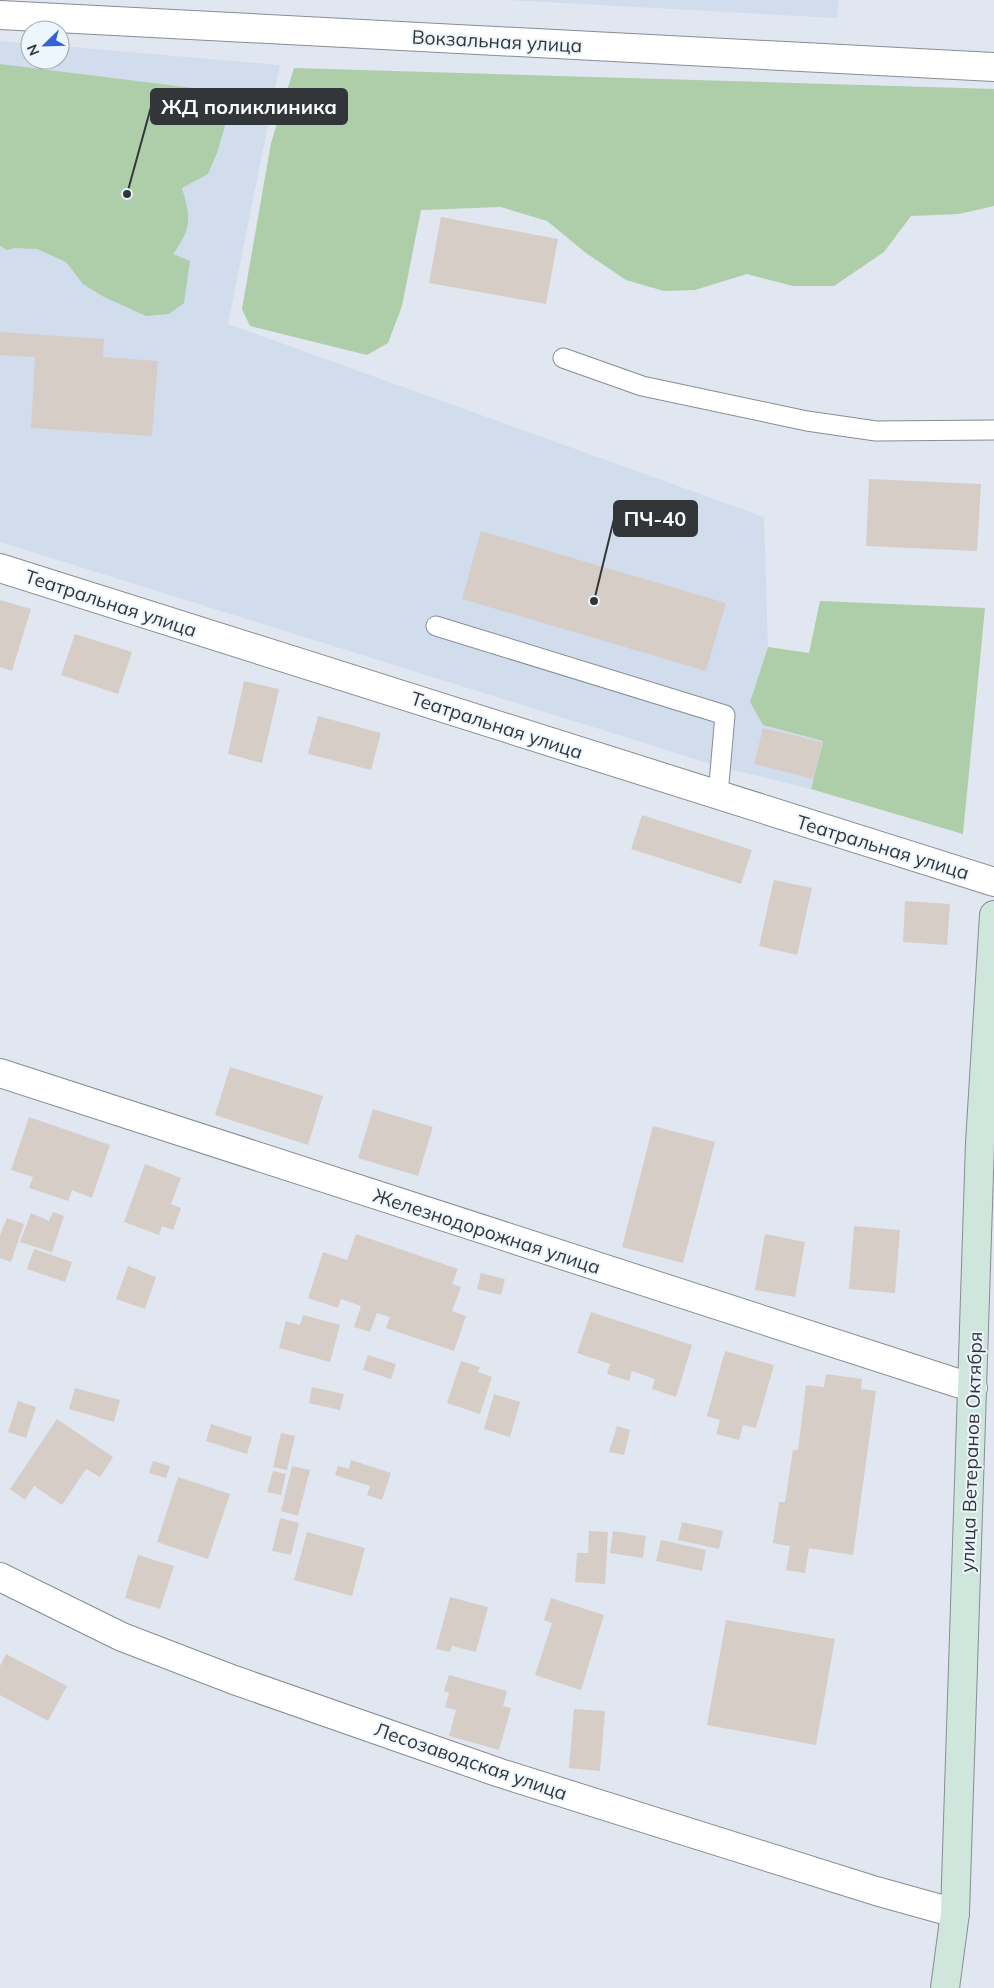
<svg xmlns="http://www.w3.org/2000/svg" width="994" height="1988" viewBox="0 0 994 1988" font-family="Mulish,sans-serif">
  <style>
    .built { fill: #d1ddec }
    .green { fill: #adcea9 }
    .building { fill: #d7cdc7 }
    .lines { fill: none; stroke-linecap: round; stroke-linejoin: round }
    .lane-casing { stroke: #878d95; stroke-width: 21 }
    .street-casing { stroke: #878d95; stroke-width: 30 }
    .secondary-casing { stroke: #878d95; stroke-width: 30 }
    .lane { stroke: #fff; stroke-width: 19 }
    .street { stroke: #fff; stroke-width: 28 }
    .secondary { stroke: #cfe6dc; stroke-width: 28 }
    .labels { text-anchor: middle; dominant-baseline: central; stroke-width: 4; stroke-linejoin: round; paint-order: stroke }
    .street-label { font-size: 19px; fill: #333639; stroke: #edf5fd }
    .leader { fill: none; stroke: #333639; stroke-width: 2 }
    .callout-dot { fill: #333639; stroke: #edf5fd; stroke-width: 2 }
    .callout { fill: #333639; stroke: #333639; stroke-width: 2 }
    .callout-label { font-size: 20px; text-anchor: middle; font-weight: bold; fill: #fff }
  </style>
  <rect width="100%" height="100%" fill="#e0e7f0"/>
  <!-- built -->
  <path class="built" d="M508,0h331l-2,18z
    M0,41l30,3v16h30v-14l220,19 -52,259 536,193 4,130 -18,55 14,23 60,16 -13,48 -90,-22 -721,-225z"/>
  <!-- green -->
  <path class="green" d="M0,64l209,26 15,19 1,17 -8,27 -9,21 -26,14c9,30 10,40 -9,66l17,7 -6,42 -15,11 -23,2 -42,-19 -21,-13 -17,-22 -29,-13 -22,-1 -8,2 -7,-4z
    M294,68l700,21v117l-35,8 -48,2 -27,36 -50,34h-41l-46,-12 -52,16 -31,1 -38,-11 -40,-27 -39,-32 -46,-14 -80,3 -19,96 -14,37 -21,12 -117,-29 -8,-17 29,-166z
    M820,601l165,7 -22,226 -152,-45 12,-48 -60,-16 -13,-23 18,-55 41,6z"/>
  <!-- building -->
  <path class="building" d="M441,217l117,22 -12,65 -117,-21z
    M0,332l104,7 -1,18 55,4 -6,75 -121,-8 4,-71 -35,-2z
    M869,479l112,5 -4,67 -111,-5z
    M481,531l245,72 -20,68 -244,-72z
    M0,600l31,9 -19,62 -12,-4z
    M75,634l57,18 -14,42 -57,-19z
    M244,681l35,8 -17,74 -34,-9z
    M318,716l63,17 -10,37 -63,-16z
    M763,728l59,14 -9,37 -59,-15z
    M642,815l110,35 -11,34 -110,-35z
    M774,880l38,8 -15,67 -38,-9z
    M905,901l45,3 -3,41 -44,-3z
    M230,1067l93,29 -15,49 -93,-30z
    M373,1109l60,18 -15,49 -60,-18z
    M29,1117l81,28 -18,53 -20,-8 -4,11 -39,-13 4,-11 -22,-7z
    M653,1126l62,16 -32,121 -61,-16z
    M145,1164l36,14 -10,26 10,4 -8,22 -11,-4 -3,9 -35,-13z
    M53,1212l11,4 -12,36 -32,-10 11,-29 18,8z
    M7,1218l17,6 -13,38 -11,-4v-23z
    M854,1226l46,4 -5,63 -46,-4z
    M356,1234l102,35 -6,15 9,3 -9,24 14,5 -12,35 -68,-23 4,-11 -13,-4 -7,19 -16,-5 7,-21 -20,-7 -3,9 -30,-10 15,-46 24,8z
    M765,1234l40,8 -10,55 -40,-7z
    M34,1249l38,13 -7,20 -38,-13z
    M128,1266l28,11 -11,32 -29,-10z
    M481,1273l24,6 -4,16 -24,-6z
    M591,1312l101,33 -16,52 -24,-8 3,-10 -23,-8 -3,10 -22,-7 3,-10 -33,-11z
    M303,1315l37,10 -10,37 -51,-14 7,-27 14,4z
    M725,1351l49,14 -18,63 -13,-3 -4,15 -23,-6 4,-14 -13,-4z
    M368,1355l28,9 -5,15 -28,-9z
    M461,1361l19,6 -2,5 14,5 -12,37 -33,-11z
    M826,1374l36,5 -1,10 15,2 -23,164 -44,-7 -4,25 -19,-3 4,-24 -17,-3 6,-41h6l8,-52h5l8,-65 18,2z
    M312,1387l32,7 -4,16 -31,-7z
    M75,1388l45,12 -6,22 -45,-13z
    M494,1394l26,8 -10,35 -26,-8z
    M18,1401l18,6 -10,31 -18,-6z
    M57,1419l56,38 -13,20 -14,-8 -24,36 -28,-19 -9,14 -15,-11z
    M211,1424l41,13 -5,17 -41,-13z
    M617,1426l13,4 -6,25 -15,-3z
    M281,1433l14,3 -8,34 -14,-3z
    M351,1460l40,13 -9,27 -15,-5 3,-9 -35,-11 3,-9 11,3z
    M153,1461l17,5 -4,12 -17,-5z
    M292,1466l18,4 -12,46 -17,-5z
    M273,1471l13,3 -5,21 -14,-3z
    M178,1477l52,17 -22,65 -51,-17z
    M280,1518l19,5 -8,32 -19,-4z
    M682,1522l41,9 -4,18 -41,-9z
    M589,1531l19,1 -3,52 -30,-2 2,-29h11z
    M613,1531l33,5 -3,22 -33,-5z
    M307,1532l58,16 -13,48 -58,-16z
    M661,1540l45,10 -4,21 -46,-10z
    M138,1555l36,11 -14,43 -35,-11z
    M450,1597l38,10 -12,45 -24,-6 -2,6 -14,-3z
    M551,1598l53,17 -23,75 -46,-15 17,-52 -8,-3z
    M726,1620l109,19 -19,106 -109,-20z
    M6,1654l61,32 -19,35 -48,-26v-29z
    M449,1675l58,16 -4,15 8,2 -12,42 -50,-14 7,-26 -11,-3 4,-14 -5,-2z
    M574,1709l31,2 -5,60 -31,-3z"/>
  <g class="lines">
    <!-- lane casing -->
    <g class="lane-casing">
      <path id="lane" d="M563,358l79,28 165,35 69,10 118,-1
        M436,626l289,89 -7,80"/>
    </g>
    <!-- street casing -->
    <g class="street-casing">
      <path id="street" d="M0,15l994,52
        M0,568l994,314
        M0,1073l973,315
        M0,1577l122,60 112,43 266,93 376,118 79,22"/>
    </g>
    <!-- secondary casing -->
    <g class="secondary-casing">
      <path id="secondary" d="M945,1988l10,-75 25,-770 14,-228"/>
    </g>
    <!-- lane -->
    <use href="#lane" class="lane"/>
    <!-- street -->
    <use href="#street" class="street"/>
    <!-- secondary -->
    <use href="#secondary" class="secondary"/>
  </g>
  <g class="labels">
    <!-- street labels -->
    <g class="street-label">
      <text transform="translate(497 41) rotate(3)">Вокзальная улица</text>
      <text transform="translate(111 603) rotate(18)">Театральная улица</text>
      <text transform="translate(497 725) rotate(18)">Театральная улица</text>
      <text transform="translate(883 847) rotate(17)">Театральная улица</text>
      <text transform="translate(487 1231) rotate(18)">Железнодорожная улица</text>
      <text transform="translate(971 1452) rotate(-88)">улица Ветеранов Октября</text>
      <text transform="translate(471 1761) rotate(19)">Лесозаводская улица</text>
    </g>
  </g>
  <!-- callouts -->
  <path class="leader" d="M127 194L151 107M594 601L614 519"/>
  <g class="callout-dot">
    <circle cx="127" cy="194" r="5"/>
    <circle cx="594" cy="601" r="5"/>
  </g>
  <g class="callout">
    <rect x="151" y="89" width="196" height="35" rx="5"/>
    <rect x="614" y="501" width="83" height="35" rx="5"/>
  </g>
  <g class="callout-label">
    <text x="249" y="114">ЖД поликлиника</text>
    <text x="655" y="526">ПЧ-40</text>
  </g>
  <!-- north arrow -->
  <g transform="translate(45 45) rotate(247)"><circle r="24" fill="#edf5fd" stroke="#a3a9af"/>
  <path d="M0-4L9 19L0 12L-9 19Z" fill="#3562d2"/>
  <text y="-8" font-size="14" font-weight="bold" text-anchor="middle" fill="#333639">N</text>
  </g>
</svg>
